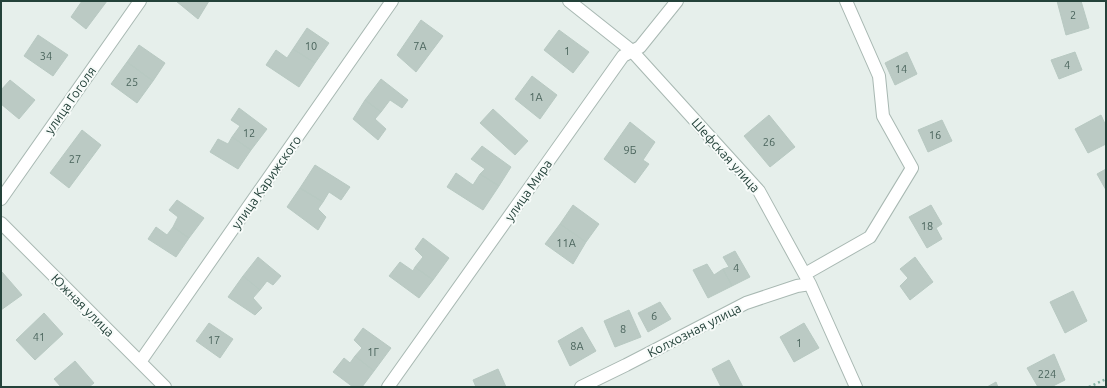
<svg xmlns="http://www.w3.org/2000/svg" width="1107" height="388" viewBox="0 0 1107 388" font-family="Ubuntu,sans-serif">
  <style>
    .building { fill: #bbcac4; stroke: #b8c9c2 }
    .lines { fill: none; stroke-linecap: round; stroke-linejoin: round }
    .minor-casing { stroke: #a8b8b2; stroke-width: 14 }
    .path { stroke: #86b3a5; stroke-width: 2.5; stroke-dasharray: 2 3; stroke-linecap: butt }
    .minor { stroke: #fff; stroke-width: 12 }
    .labels { text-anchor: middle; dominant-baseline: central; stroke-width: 4; stroke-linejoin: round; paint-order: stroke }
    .number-label { font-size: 11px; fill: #4a645c }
    .street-label { font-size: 13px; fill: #24423a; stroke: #f7fbf9 }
  </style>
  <rect width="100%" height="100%" fill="#e6efeb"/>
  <!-- building -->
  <path class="building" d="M82,1h25l-21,28 -15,-12z
    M176,1h33l-11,18z
    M1057,1h24l8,27 -23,7z
    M421,20l22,16 -27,36 -19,-17z
    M307,28l22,15 -14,20 -22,-14z
    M559,30l30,22 -16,21 -29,-23z
    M38,35l30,20 -15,21 -29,-20z
    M139,45l26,18 -12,18 -26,-19z
    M293,49l22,14 -16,24 -33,-22 10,-15 11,8z
    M907,52l10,22 -22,11 -10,-22z
    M1075,52l7,18 -23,9 -8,-19z
    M127,62l26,19 -16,22 -26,-19z
    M532,76l25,19 -17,24 -25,-20z
    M381,79l27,21 -6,8 -12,-8 -9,12 -16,-12z
    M10,80l25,20 -16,19 -18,-15v-14z
    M365,100l16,12 -6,7 11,10 -8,11 -25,-21z
    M239,108l28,21 -16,21 -19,-13 8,-11 -9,-6z
    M493,109l35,32 -13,14 -35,-32z
    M769,115l26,32 -25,20 -26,-31z
    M1101,115l5,11v18l-18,9 -13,-24z
    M942,120l10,21 -24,11 -10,-22z
    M630,122l25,20 -12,18 6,4 -14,19 -31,-24z
    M82,130l19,15 -32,43 -19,-15z
    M232,137l19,13 -13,19 -28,-17 8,-13 10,5z
    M482,146l29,21 -12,19 -19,-12 5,-5 -14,-10z
    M315,165l35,22 -9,13 -12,-8 -6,10 -23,-14z
    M1106,169v21l-9,-16z
    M456,173l17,12 7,-11 19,12 -16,24 -36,-23z
    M300,188l23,14 -5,7 8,8 -8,13 -31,-23z
    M177,200l27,18 -15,20 -16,-11 5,-10 -9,-7z
    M573,205l26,19 -13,18 -26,-18z
    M931,205l11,19 -6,4 6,11 -15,9 -18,-31z
    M560,224l26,18 -13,22 -28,-20z
    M156,227l11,8 6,-8 16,11 -13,19 -28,-18z
    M423,238l26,20 -16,22 -18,-13 8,-10 -8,-8z
    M735,251l15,26 -18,9 -9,-17 6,-2 -6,-10z
    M258,257l23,19 -8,9 -6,-4 -7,9 -17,-14z
    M915,257l18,25 -23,18 -10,-14 8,-8 -8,-9z
    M400,262l13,9 2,-4 18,13 -14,18 -30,-22z
    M707,264l7,11 9,-6 9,17 -24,12 -15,-28z
    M2,272l20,23 -21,15v-37z
    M243,276l17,14 -7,8 9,10 -7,7 -27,-18z
    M1073,291l14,30 -22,12 -15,-31z
    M660,302l11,17 -23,13 -10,-19z
    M629,310l12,27 -26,10 -11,-26z
    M44,313l19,21 -28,26 -19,-20z
    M209,323l24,16 -13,19 -24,-17z
    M804,323l15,25 -25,14 -14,-25z
    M582,327l14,24 -26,15 -12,-25z
    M363,328l28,20 -17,23 -19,-15 7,-8 -8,-8z
    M1054,354l11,26 -14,7h-13l-11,-19z
    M355,356l19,15 -12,16h-9l-20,-15 11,-14 6,5z
    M729,360l14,27h-22l-9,-18z
    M75,361l19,22 -5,4h-28l-7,-8z
    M498,369l8,18h-30l-3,-7z
    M996,382l2,5h-11z"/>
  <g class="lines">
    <!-- minor casing -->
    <g class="minor-casing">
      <path id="minor" d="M569,1l63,50 127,140 51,93 46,103
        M1,199l139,-198
        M1,223l164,164
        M805,274l65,-37 42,-69 -29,-52 -4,-40 -33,-75
        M140,362l252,-361
        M388,387l235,-331 17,-9 37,-46
        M581,387l45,-22 120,-62 51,-17 13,-2"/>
    </g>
    <!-- path -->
    <path class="path" d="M1089,387l17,-8"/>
    <!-- minor -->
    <use href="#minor" class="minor"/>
  </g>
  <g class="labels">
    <!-- number labels -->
    <g class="number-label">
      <text x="1073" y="15">2</text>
      <text x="311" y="46">10</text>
      <text x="420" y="46">7А</text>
      <text x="567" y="51">1</text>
      <text x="46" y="56">34</text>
      <text x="1067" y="65">4</text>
      <text x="901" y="69">14</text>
      <text x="132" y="82">25</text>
      <text x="536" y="97">1А</text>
      <text x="249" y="133">12</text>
      <text x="935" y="135">16</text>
      <text x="769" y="142">26</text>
      <text x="630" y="150">9Б</text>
      <text x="75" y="159">27</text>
      <text x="927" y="226">18</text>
      <text x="566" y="243">11А</text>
      <text x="736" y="268">4</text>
      <text x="654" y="316">6</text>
      <text x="623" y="329">8</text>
      <text x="39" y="337">41</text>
      <text x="214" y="340">17</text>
      <text x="799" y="343">1</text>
      <text x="577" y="346">8А</text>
      <text x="373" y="352">1Г</text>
      <text x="1047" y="374">224</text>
    </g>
    <!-- street labels -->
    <g class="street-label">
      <text transform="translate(70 100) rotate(-55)">улица Гоголя</text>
      <text transform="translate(726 155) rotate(48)">Шефская улица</text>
      <text transform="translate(266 182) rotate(-55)">улица Карижского</text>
      <text transform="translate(528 190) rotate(-55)">улица Мира</text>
      <text transform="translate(83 305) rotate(45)">Южная улица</text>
      <text transform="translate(694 330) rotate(-27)">Колхозная улица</text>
    </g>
  </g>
  <!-- border -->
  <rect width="1107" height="388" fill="none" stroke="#24423a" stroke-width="4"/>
</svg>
